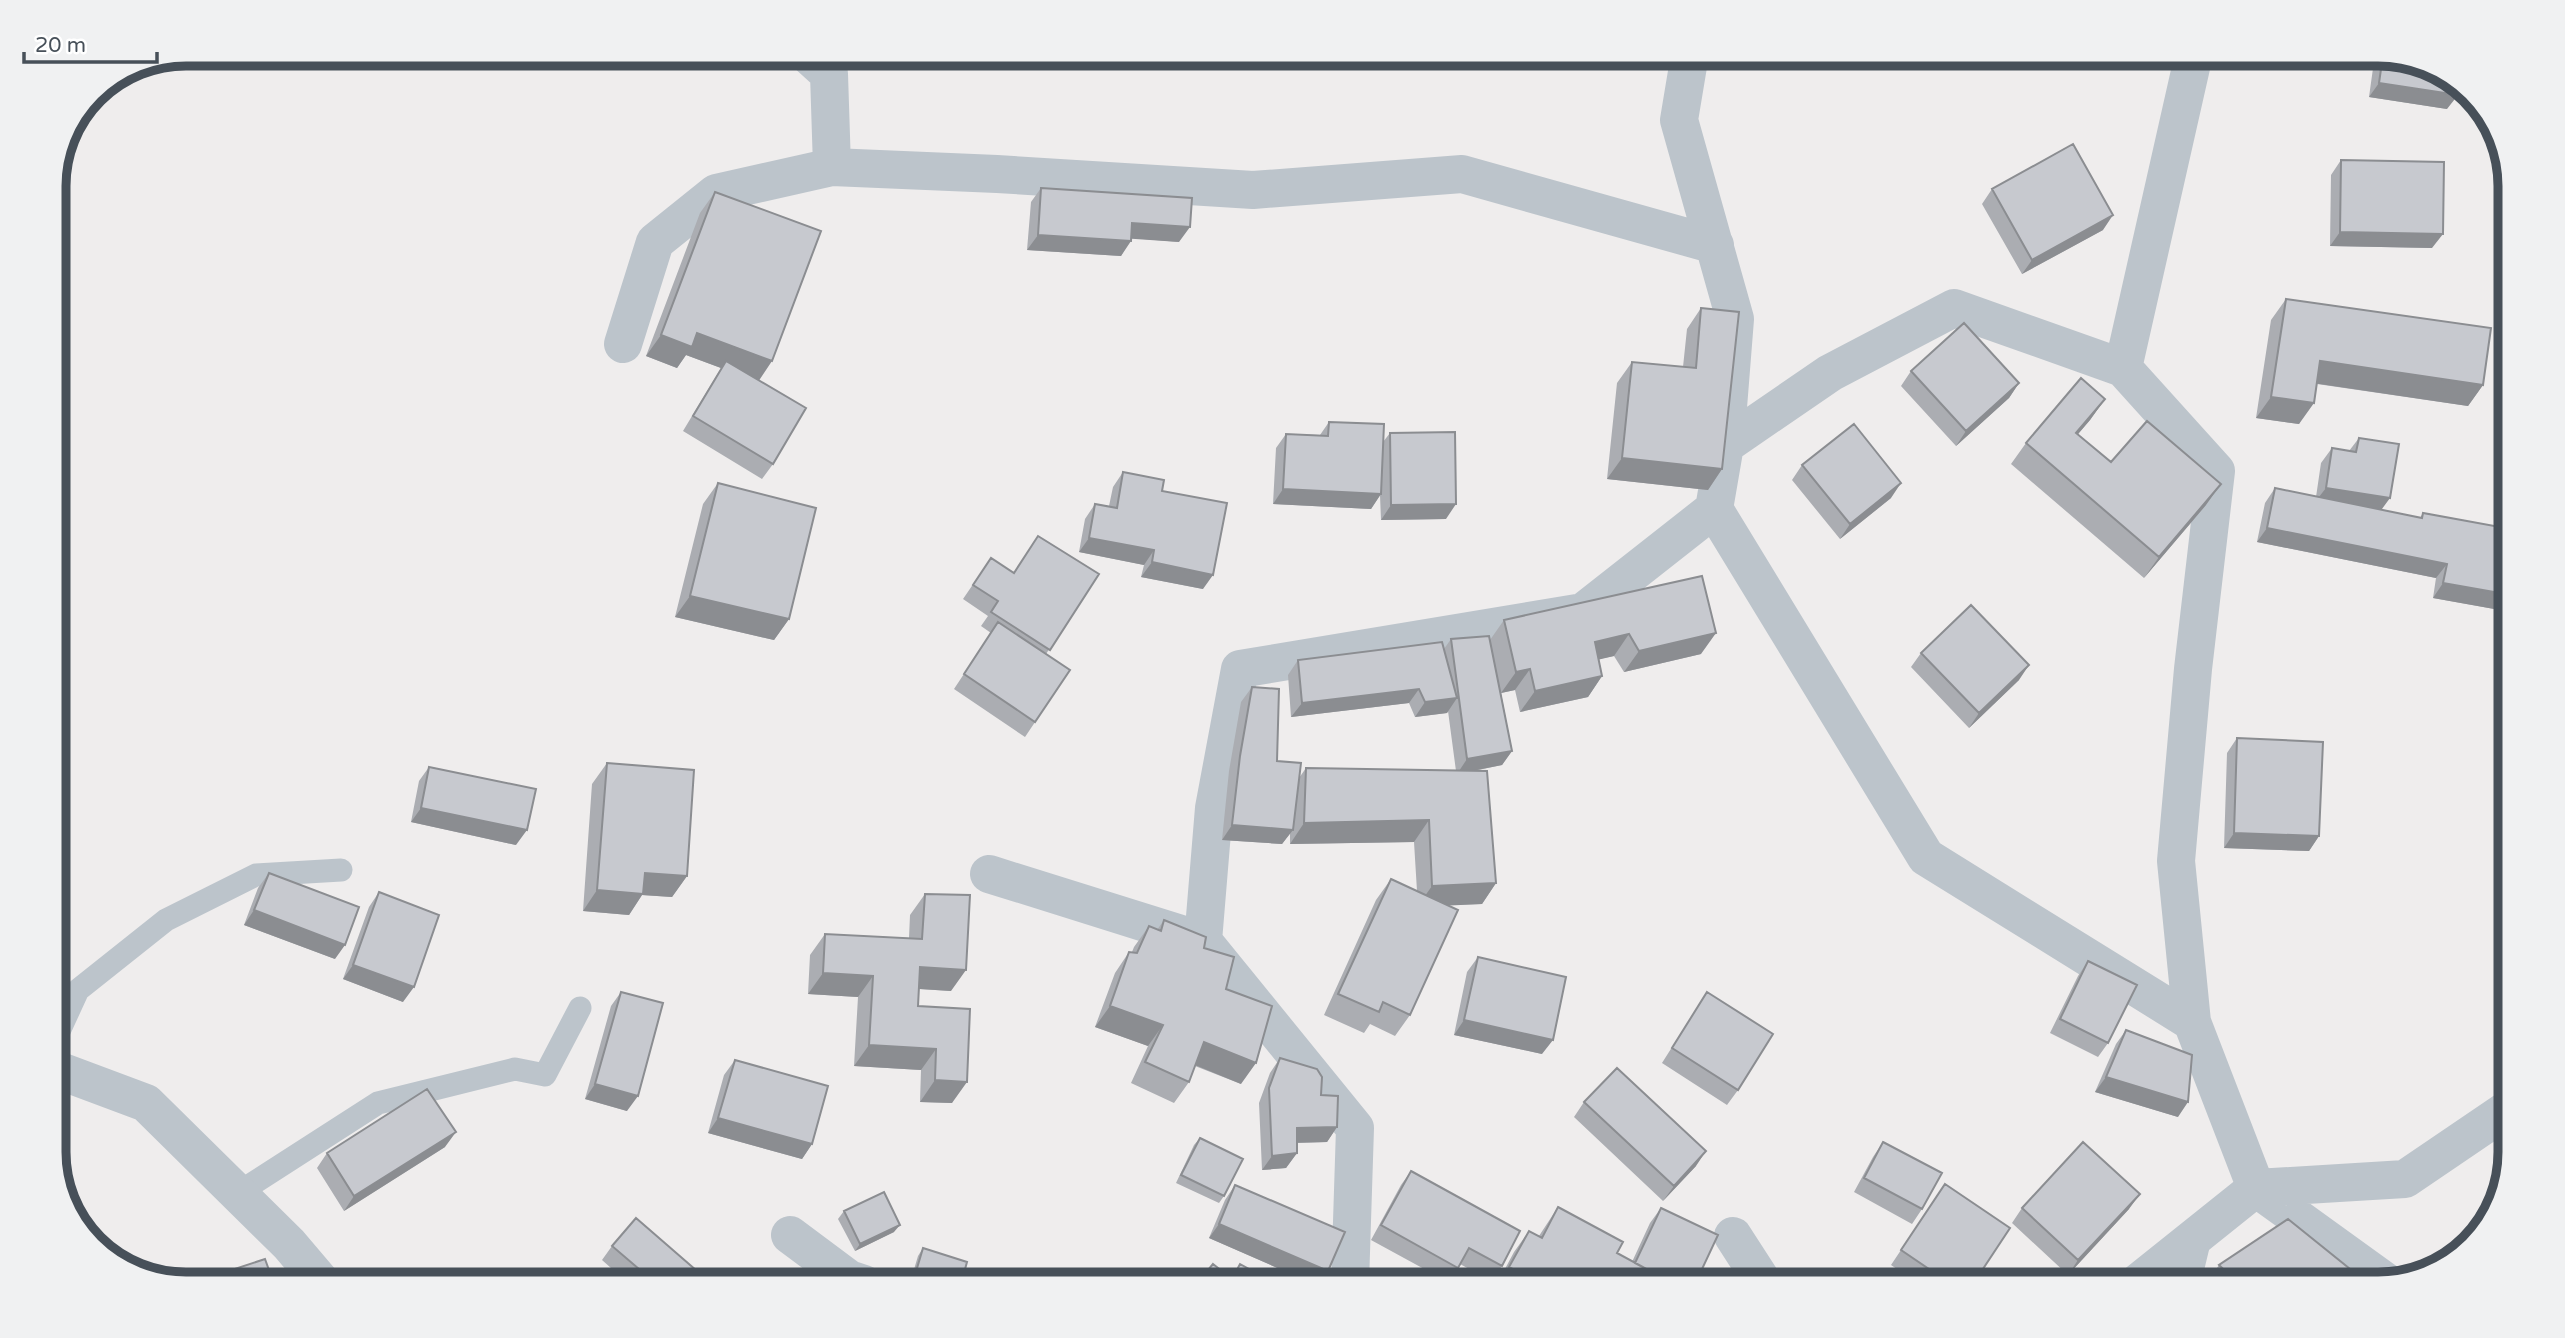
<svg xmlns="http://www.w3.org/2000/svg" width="2565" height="1338" viewBox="0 0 2565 1338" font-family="'Varela Round',sans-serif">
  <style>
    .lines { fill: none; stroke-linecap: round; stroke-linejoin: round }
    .service { stroke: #bcc4cb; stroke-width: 23 }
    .minor { stroke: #bcc4cb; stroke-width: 38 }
    .wall { fill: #abadb2 }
    .shaded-wall { fill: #8b8d91 }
    .building { fill: #c7c9cf; stroke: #8b8d91; stroke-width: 2 }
    .rim { fill: none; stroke: #475059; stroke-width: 9 }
  </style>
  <rect width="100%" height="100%" fill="#efeded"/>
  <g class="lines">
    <!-- service -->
    <path class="service" d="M55,1040l23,-50 88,-70 90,-45 85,-5
      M238,1193l140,-90 137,-34 30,6 35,-67
      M2189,1284l12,-50"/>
    <!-- minor -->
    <path class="minor" d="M807,54l22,20 3,93
      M1690,54l-11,66 56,199 -10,126 -11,64 212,348 266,165 64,166 130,94
      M623,344l32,-102 61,-49 116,-26 165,7 256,16 209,-16 253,71
      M2123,368l71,-314
      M1725,445l105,-72 124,-65 169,60 93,103 -23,198 -17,192 16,161
      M989,874l214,67 152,187 -5,156
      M1203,941l11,-133 26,-139 343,-57 131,-103
      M55,1069l91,34 143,141 34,40
      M790,1235l59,44 15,5
      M1733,1236l31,48
      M2136,1284l120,-96 149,-9 106,-72"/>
  </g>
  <!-- wall -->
  <path class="wall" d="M2375,54l62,14 10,41 -78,-12z
    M2341,160l91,88 -102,-2 1,-71z
    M1041,188l138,54 -48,-4 -10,18 -94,-6 4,-48z
    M1992,189l111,41 -81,44 -40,-70z
    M715,192l44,188 14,84 -11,15 -79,-48 38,-63 -35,-13 -9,13 -31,-12 54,-143z
    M2286,299l197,86 -15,21 -151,-22 -18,40 -43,-6 15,-98z
    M1701,308l21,161 -14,21 -101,-11 10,-96 15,-21 51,5 4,-38z
    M1911,371l108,12 -10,15 -53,48 -55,-60z
    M2105,399l-15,21 -12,14 33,28 95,43 -62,73 -133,-114 15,-21z
    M1329,422l54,20 7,-9 56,86 -65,1 -1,-25 -9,14 -98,-5 3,-56 10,-14 34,1z
    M2359,438l23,72 38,8 3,-5 88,16v83l-78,-14 3,-20 -179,-36 8,-39 10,-15 41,9 5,-34 11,-15 17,3z
    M1802,465l89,33 -51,41 -48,-59z
    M1123,472l39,19 41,98 -62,-12 3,-12 -65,-13 6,-33 10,-15 14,2 4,-19z
    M718,483l71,136 -15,21 -99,-23 28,-113z
    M1038,536l61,38 -53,80 24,16 -45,67 -71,-48 37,-56 -10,-7 7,-10 -25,-17 28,-41 23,15z
    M1702,576l-1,78 -77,18 -10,-16 -15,3 3,17 -14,21 -68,15 -5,-22 -14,3 11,58 -10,14 -29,6 23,112 -14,21 -35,1 -37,110 -15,21 -25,-12 -6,9 -40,-18 52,-115 15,-21 26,12 -3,-49 -124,2v-11l-8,11 -60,-4 7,-69 12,-69 11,-15 25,74 22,17 7,-10 150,3 -8,-60 -1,2 -32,4 -6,-14 -118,14 -3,-42 10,-15 146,-11 7,-10 39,1 14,-20z
    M1921,653l98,27 -50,48 -58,-61z
    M2237,738l82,98 -10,15 -85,-3 3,-95z
    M607,763l80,113 -15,21 -30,-2 -13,20 -46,-4 9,-127z
    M429,767l87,78 -105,-23 8,-41z
    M269,873l66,86 -91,-34 14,-37z
    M379,892l24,110 -60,-23 26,-72z
    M925,894l26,97 -32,-2 -1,17 52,3 -18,94 -32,-1 1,-32 -67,-4 4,-69 -50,-3 2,-39 15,-21 84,4 1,-23z
    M1164,920l40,28 22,41 15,95 -46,-18 -6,16 -15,21 -43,-20 17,-37 -53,-19 20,-54 14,-21h3l2,-5 15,-21 8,4z
    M1478,957l64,97 -88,-19 13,-63z
    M2088,961l20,82 -10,14 -48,-24 28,-57z
    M621,992l6,119 -42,-12 26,-93z
    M1707,992l31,98 -11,15 -65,-42z
    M2126,1030l52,87 -83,-25 21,-48z
    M1280,1058l41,37 16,32 -10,15 -30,1v10l-11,15 -24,2 -3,-67 11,-30z
    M735,1060l77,84 -10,15 -94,-26 16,-58z
    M1584,1102l112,64 -33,35 -89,-84z
    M1200,1138l24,58 -5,7 -43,-20 18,-38z
    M1883,1142l39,67 -10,15 -58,-32 19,-35z
    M445,1147l-101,64 -27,-43 10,-15z
    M1411,1171l91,95 -11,15 -31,-17 -12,18 -77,-42 30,-55z
    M1945,1184l28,100h-54l-28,-19z
    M1235,1185l93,86 -9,13h-5l-105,-46 16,-38z
    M1558,1207l59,46 15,9 18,-39 11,-15 34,76h-198l17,-32 15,-21 10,5z
    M2022,1208l107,1 -61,66 -56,-52z
    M844,1211l50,21 -39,19 -17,-32z
    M612,1246l100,38h-83l-27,-24z
    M923,1248l44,14 -57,21 8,-27z
    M2219,1265l146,16 13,3h-172z"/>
  <!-- shaded-wall -->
  <path class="shaded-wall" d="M2379,83l79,12 -11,14 -78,-12z
    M2476,103l5,4h-8z
    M2113,215l-10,15 -81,44 10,-14z
    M1132,223l58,4 -11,15 -58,-4z
    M2340,232l103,2 -11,14 -102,-2z
    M1038,235l93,6 -10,15 -94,-6z
    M697,333l75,28 -14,21 -32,-21 -5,7 -35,-13 -9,13 -31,-12 15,-21z
    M2320,361l163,24 -15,21 -162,-24z
    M2019,383l-10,15 -53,48 10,-15z
    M2271,397l43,6 -15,21 -43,-6z
    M2105,399l-15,21 -29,34 15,-21z
    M1622,458l100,11 -14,21 -101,-11z
    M1901,483l-10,15 -51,41 10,-15z
    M2221,484l-15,21 -62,73 15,-21z
    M2326,488l64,10 -11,15 -64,-11z
    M1283,489l98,5 -10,15 -98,-5z
    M1456,504l-10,15 -65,1 10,-15z
    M2267,528l180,36 -11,14 -179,-36z
    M1089,538l65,12 -10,15 -65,-13z
    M1152,562l61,13 -10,14 -62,-12z
    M2443,583l68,12v17l-78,-14z
    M690,596l99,23 -15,21 -99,-23z
    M1716,633l-15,21 -77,18 15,-21z
    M1629,634l-15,22 -34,8 15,-22z
    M2029,665l-10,15 -50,48 10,-15z
    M1530,669l-15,21 -14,3 15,-21z
    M1602,676l-14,21 -68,15 15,-21z
    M1419,689l-10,14 -118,14 11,-14z
    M1457,698l-10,15 -32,4 10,-15z
    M1512,751l-10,14 -45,9 10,-15z
    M421,808l106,22 -11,15 -105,-23z
    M1429,820l-15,22 -124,2 14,-21z
    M1232,825l61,5 -11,14 -60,-4z
    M2234,833l85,3 -10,15 -85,-3z
    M645,873l42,3 -15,21 -30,-2 -13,20 -46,-4 14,-21z
    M1496,883l-14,21 -65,3 15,-21z
    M254,910l91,35 -10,14 -91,-34z
    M353,965l61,22 -11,15 -60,-23z
    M920,967l46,3 -15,21 -46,-3z
    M823,973l50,3 -15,21 -50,-3z
    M1110,1006l53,19 -15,21 -53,-19z
    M1464,1020l89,20 -11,14 -88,-19z
    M1204,1042l52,21 -15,21 -51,-21z
    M869,1045l67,4 -15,21 -67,-4z
    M2106,1077l82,25 -10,15 -83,-25z
    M935,1080l32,2 -15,21 -32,-1z
    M595,1084l43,12 -11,15 -42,-12z
    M718,1118l94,26 -10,15 -94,-26z
    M1337,1127l-10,15 -40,1 10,-15z
    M456,1132l-11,15 -101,64 10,-15z
    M1706,1151l-10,15 -33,35 11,-15z
    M1297,1153l-11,15 -24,2 10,-14z
    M2140,1194l-11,15 -61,66 10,-15z
    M1219,1224l109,47 -9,13h-5l-105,-46z
    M900,1225l-6,7 -39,19 5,-7z
    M915,1275l28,9 -33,-1z"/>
  <!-- building -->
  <path class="building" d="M2383,55l54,13 22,19 -1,8 -79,-12z
    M2073,144l40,71 -81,45 -40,-71z
    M2341,160l103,2 -1,72 -103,-2z
    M1041,188l151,10 -2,29 -58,-4 -1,18 -93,-6z
    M715,192l106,39 -49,130 -75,-28 -5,14 -31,-12z
    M2286,299l205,29 -8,57 -163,-24 -6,42 -43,-6z
    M1701,308l38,4 -17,157 -100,-11 10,-96 64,6z
    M1964,323l55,60 -53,48 -55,-60z
    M726,361l80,47 -33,56 -80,-48z
    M2081,378l24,21 -29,34 35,29 36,-41 74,63 -62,73 -133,-114z
    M1329,422l55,2 -3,70 -98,-5 3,-55 42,2z
    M1854,424l47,59 -51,41 -48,-59z
    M1455,432l1,72 -65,1 -1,-72z
    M2359,438l40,6 -9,54 -64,-10 6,-40 24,4z
    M1123,472l41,8 -2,11 65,12 -14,72 -61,-13 2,-12 -65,-12 6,-34 22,4z
    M718,483l98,25 -27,111 -99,-23z
    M2275,488l147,30 1,-5 88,16v66l-68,-12 4,-19 -180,-36z
    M1038,536l61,38 -49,76 -59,-38 7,-11 -25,-16 18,-27 23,15z
    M1702,576l14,57 -77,18 -10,-17 -34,8 7,34 -67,15 -5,-22 -14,3 -12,-52z
    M1971,605l58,60 -50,48 -58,-60z
    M998,622l72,48 -35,52 -71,-48z
    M1489,636l23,115 -45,8 -16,-120z
    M1442,642l15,56 -32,4 -6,-13 -117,14 -4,-43z
    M1252,687l27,2 -2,72 24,2 -8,67 -61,-5 8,-69z
    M2237,738l86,4 -4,94 -85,-3z
    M607,763l87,7 -7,106 -42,-3 -2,21 -46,-4z
    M429,767l107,22 -9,41 -106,-22z
    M1306,768l181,3 9,112 -64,3 -3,-66 -125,3z
    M269,873l90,34 -14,38 -91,-35z
    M1391,879l67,31 -48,105 -27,-13 -4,10 -41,-18z
    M379,892l60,23 -25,72 -61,-22z
    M925,894l45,1 -4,75 -46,-3 -2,39 52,3 -3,73 -32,-2 1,-31 -67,-4 4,-69 -50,-3 2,-39 97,5z
    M1164,920l42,17 -2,11 30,9 -8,32 46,17 -16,57 -52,-21 -15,40 -44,-20 18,-37 -53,-19 19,-54 8,1 12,-27 12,5z
    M1478,957l88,20 -13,63 -89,-20z
    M2088,961l49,24 -29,58 -48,-24z
    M621,992l42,11 -25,93 -43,-12z
    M1707,992l66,42 -35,56 -66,-42z
    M2126,1030l66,25 -4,47 -82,-25z
    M1280,1058l37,11 5,8 -1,18 17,1 -1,31 -40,1v25l-25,3 -3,-68z
    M735,1060l93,26 -16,58 -94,-26z
    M1617,1068l89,83 -32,35 -90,-84z
    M427,1089l29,43 -102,64 -27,-43z
    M1200,1138l43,21 -19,37 -43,-21z
    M1883,1142l59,31 -20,36 -58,-31z
    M2083,1142l57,52 -62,66 -56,-52z
    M1411,1171l109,60 -18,35 -33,-18 -11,20 -77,-43z
    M1945,1184l65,44 -37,56h-22l-50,-34z
    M1235,1185l110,47 -17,39 -109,-47z
    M884,1192l16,33 -40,19 -16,-33z
    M1558,1207l65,35 -6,11 48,26 -2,5h-123l-31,-17 20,-36 13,7z
    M1661,1208l57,27 -23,49h-26l-5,-3 1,-2 -30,-16z
    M636,1218l76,66h-74l8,-9 -34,-29z
    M2288,1219l77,62 5,-6 8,9h-82l-6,-7 -8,7h-43l-20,-19z
    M923,1248l44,14 -6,22h-18l-28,-9z
    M265,1259l9,25h-85z
    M1213,1264l19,15 8,-15 36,20h-77l-1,-2z
    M481,1274l13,10h-21z
    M1140,1281l1,3h-12z"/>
  <!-- crop -->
  <path d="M0 0H2565V1338H0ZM186 66H2378A120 120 0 0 1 2498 186V1152A120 120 0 0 1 2378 1272H186A120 120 0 0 1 66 1152V186A120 120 0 0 1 186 66Z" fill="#f0f1f2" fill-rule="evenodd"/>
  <path class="rim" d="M186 66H2378A120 120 0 0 1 2498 186V1152A120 120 0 0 1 2378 1272H186A120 120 0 0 1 66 1152V186A120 120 0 0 1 186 66Z"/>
  <!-- scale -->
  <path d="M24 52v10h133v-10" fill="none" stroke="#475059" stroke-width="3.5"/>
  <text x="35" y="52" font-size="21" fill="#475059" stroke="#ffffff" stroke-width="5" paint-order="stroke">20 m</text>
</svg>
